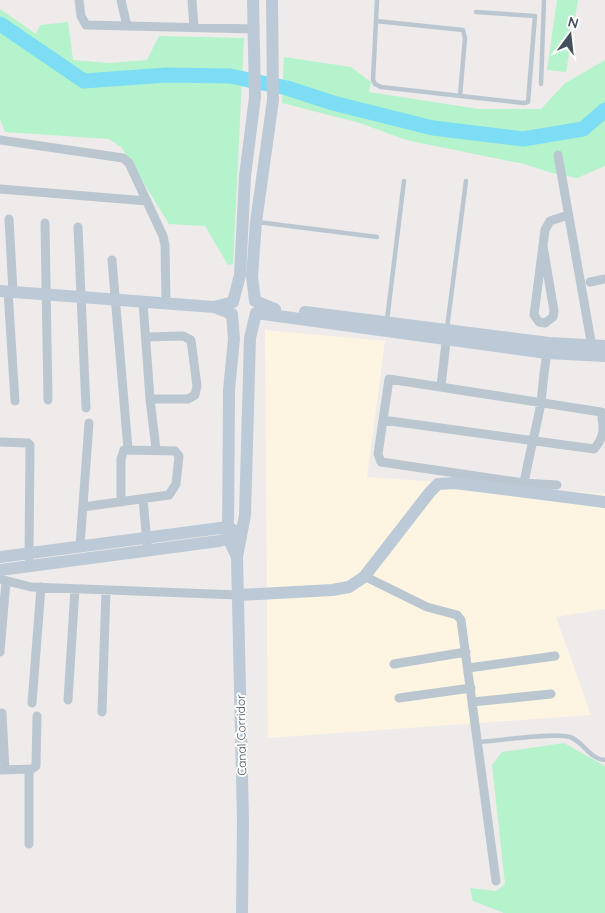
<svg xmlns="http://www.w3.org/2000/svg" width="605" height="913" viewBox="0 0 605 913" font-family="Quicksand,sans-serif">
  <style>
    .commercial { fill: #fdf5e1 }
    .green { fill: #b4f3cb }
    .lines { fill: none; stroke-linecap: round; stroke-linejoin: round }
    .river { stroke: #7dddf4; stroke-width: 15 }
    .lane { stroke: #bbc7d0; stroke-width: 4.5 }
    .street { stroke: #bbc7d0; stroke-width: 9 }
    .secondary { stroke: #bccad8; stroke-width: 12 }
    .labels { text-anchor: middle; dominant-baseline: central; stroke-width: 4; stroke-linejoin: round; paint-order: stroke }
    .street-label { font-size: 12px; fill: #43505b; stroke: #fff }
  </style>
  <rect width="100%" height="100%" fill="#efebeb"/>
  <!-- commercial -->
  <path class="commercial" d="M265,330l120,11 -18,136 238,17v115l-49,8 35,98 -323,23z"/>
  <!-- green -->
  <path class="green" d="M557,0h21l-12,72 -19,-2z
    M0,9l36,25 4,-9 28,-3 5,38 36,3 38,-3 12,-24 85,2 -11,226 -5,1 -23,-39 -36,-2 -47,-76 -13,-9 -104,-7 -5,-13z
    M284,57l67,10 20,15 -2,10 110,17h62l23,-25 41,-24v106l-28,12 -25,-5 -28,-9 -118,-24 -46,-17 -78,-20z
    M564,743l41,23v147h-101l-31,-12 -3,-13 26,3 9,-7 -13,-119 10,-13z"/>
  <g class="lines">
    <!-- river -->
    <path class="river" d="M0,24l84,57 83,-6 63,1 57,12 46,15 100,25 90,11 60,-10 22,-19"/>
    <!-- lane -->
    <path class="lane" d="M377,0l-4,80 2,4 6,3 143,16 4,-1 7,-86 -59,-4
      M376,21l87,9 2,8 -5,58
      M541,84l3,-84
      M257,222l120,15
      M387,320l17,-139
      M447,328l19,-147
      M478,742c19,-1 77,-10 92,-5 14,5 19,22 35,23"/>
    <!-- street -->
    <path class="street" d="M79,0l2,16 5,9 169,4
      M121,0l6,26
      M192,0l2,28
      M0,140l123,18 6,5 34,73 2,9 1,58
      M558,155l34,192
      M0,189l147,12
      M9,219l4,73
      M45,223l3,177
      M78,227l8,181
      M543,246l11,65 -1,6 -8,6 -6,-1 -5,-7 11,-85 5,-9 18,-6
      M112,260l16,189
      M590,282l15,-3
      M8,291l7,110
      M143,302l7,97 6,50
      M146,337l37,-1 8,4 6,46 -2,9 -7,4h-38
      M441,386l6,-52
      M383,420l211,29c11,-12 10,-22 7,-37l-212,-33 -11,75 3,8 143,21c5,-27 12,-54 17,-80 2,-18 3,-37 7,-54
      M0,442l28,1 2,2 -1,113
      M524,483l33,2
      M143,499l4,44
      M83,507l86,-12 7,-11 3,-28 -4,-5 -51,-1 -3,9v43
      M80,546l9,-123
      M364,576l63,31 30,8 4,5 35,261
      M0,579l31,8 207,8
      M0,652l6,-71
      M394,664l72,-12
      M468,668l87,-12
      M399,698l72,-10
      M68,700l7,-111
      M472,702l79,-8
      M32,703l9,-116
      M102,712l4,-122
      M2,713l3,57
      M29,769v75
      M0,770l32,-1 4,-3 1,-50"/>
    <!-- secondary -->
    <path class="secondary" d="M272,0l1,100 -17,122 -4,54 3,25 20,8
      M0,291l214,16 18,7 2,25 -5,51 -1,148 9,19
      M214,307l19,-5 7,-27 5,-99 10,-79 -2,-97
      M305,312l244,31 56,3
      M0,557l228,-30 7,4
      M0,570l219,-29 15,-4
      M238,595l94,-5 17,-3 15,-10 66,-85 8,-8 17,-1 150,19
      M242,913l1,-92 -6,-264 8,-42 5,-177 6,-25 291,40 58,3"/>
  </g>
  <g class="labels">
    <!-- street labels -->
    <g class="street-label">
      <text transform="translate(241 735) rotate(-91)">Canal Corridor</text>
    </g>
  </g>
  <!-- north arrow -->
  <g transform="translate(570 35) rotate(15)" stroke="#ffffff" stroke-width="4" paint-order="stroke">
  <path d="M0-4L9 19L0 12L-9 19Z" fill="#43505b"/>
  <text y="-8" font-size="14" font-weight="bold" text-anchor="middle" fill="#43505b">N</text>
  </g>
</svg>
